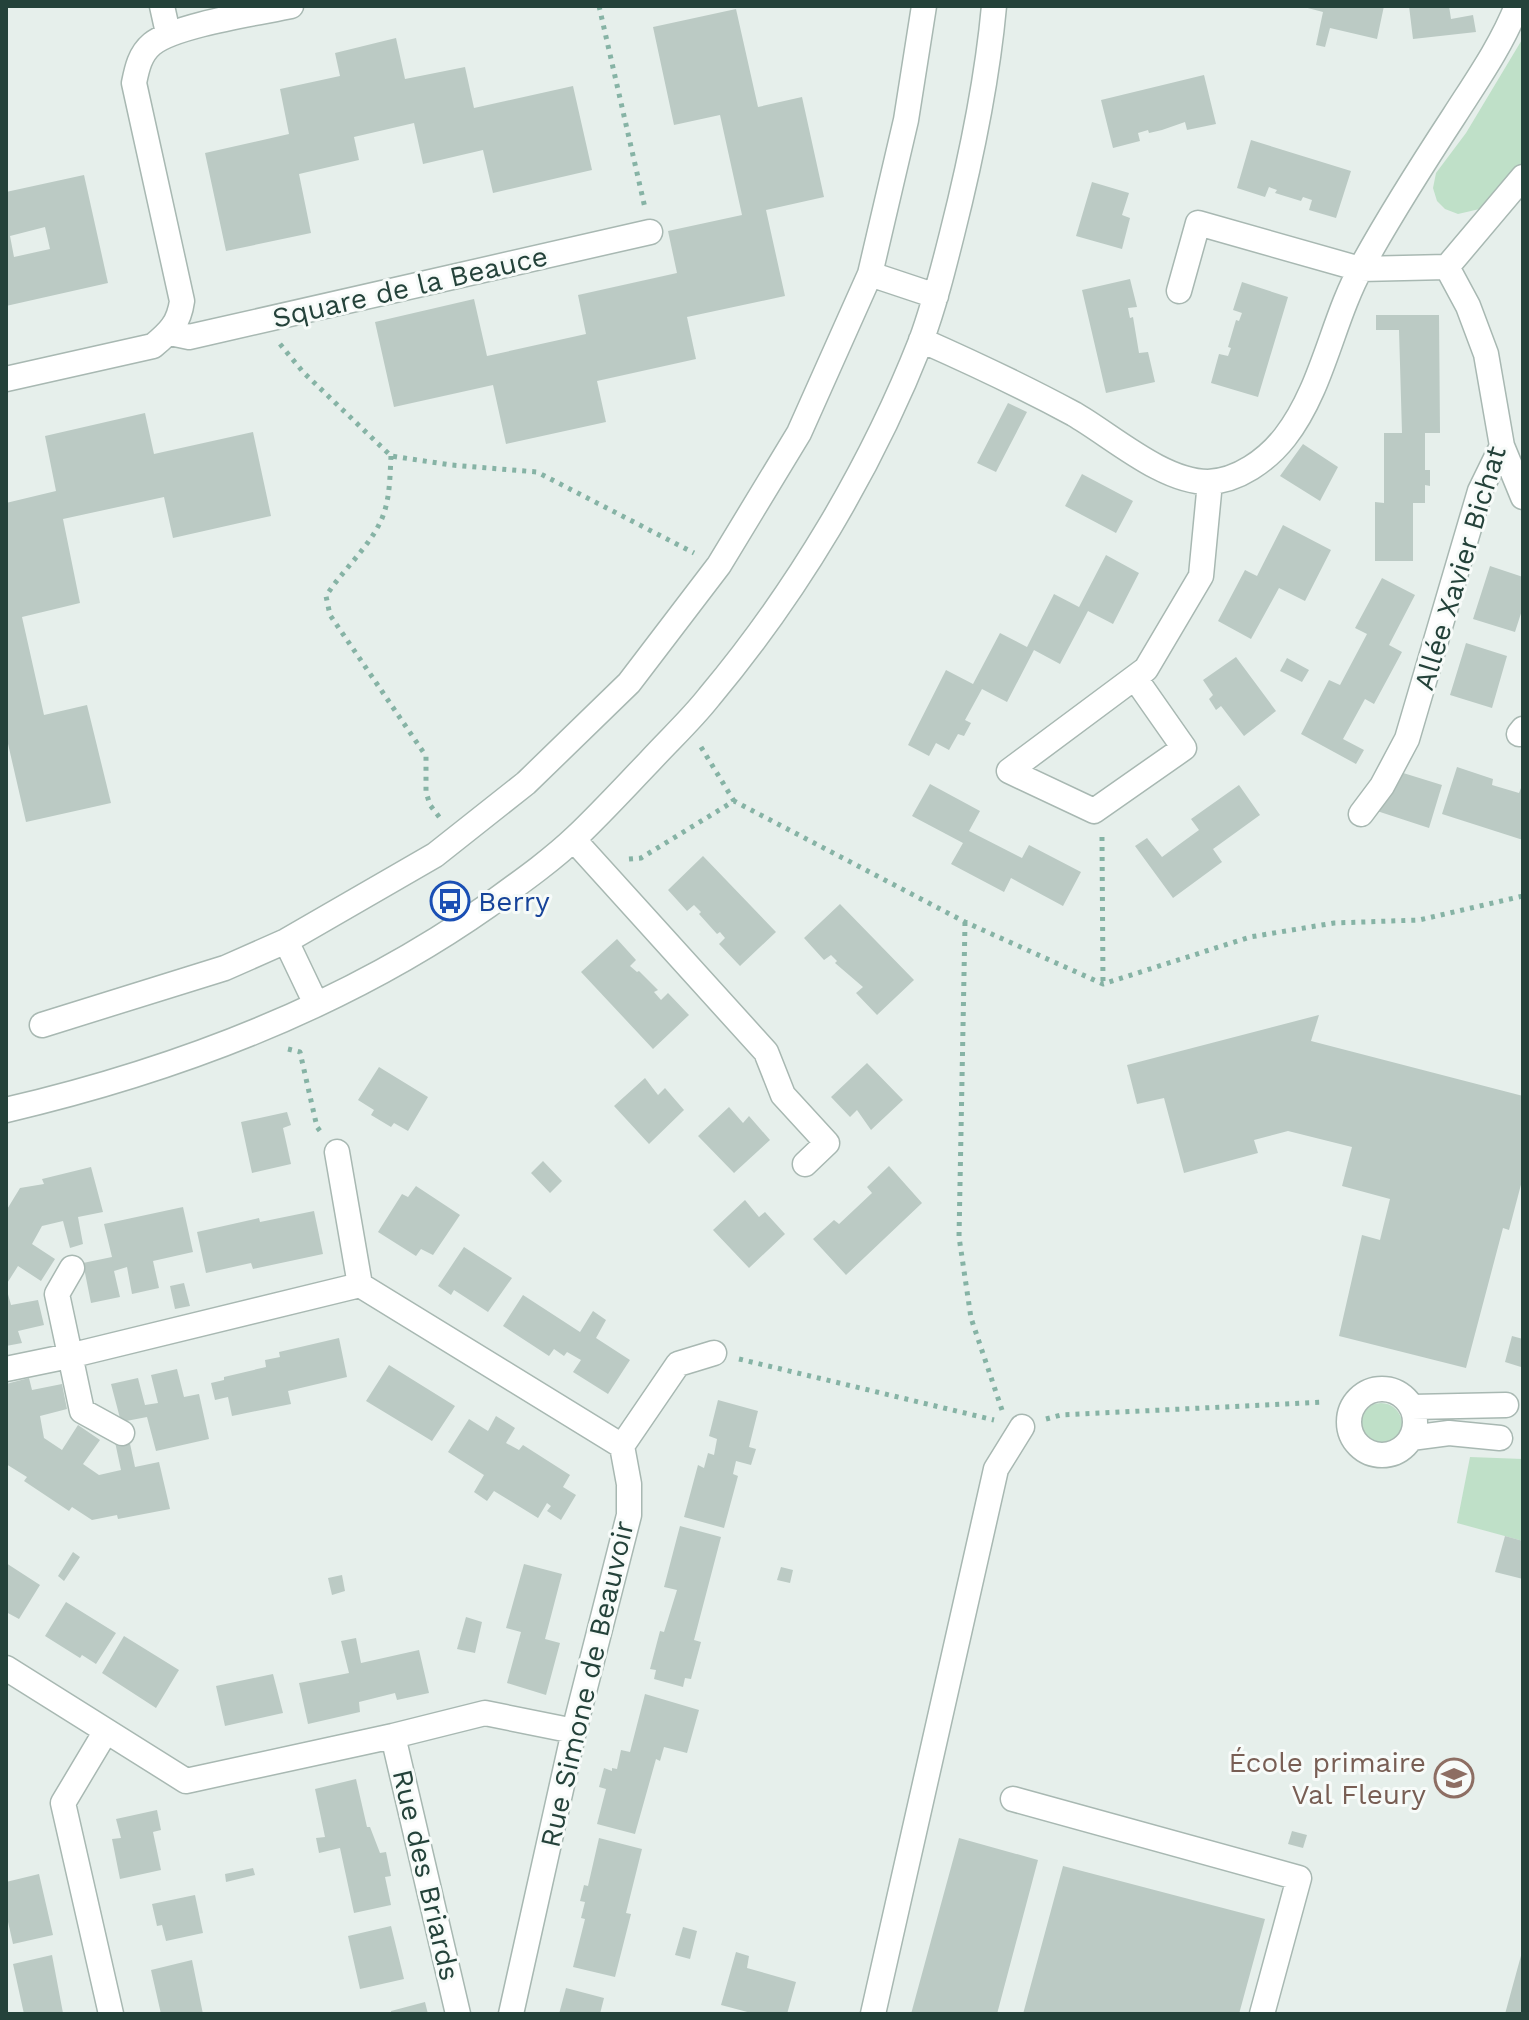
<svg xmlns="http://www.w3.org/2000/svg" width="1529" height="2020" viewBox="0 0 1529 2020" font-family="'Work Sans',sans-serif">
  <style>
    .green { fill: #bfe0c8 }
    .building { fill: #bbcac4; fill-rule: evenodd }
    .lines { fill: none; stroke-linecap: round; stroke-linejoin: round }
    .minor-casing { stroke: #a8b8b2; stroke-width: 27 }
    .path { stroke: #86b3a5; stroke-width: 5; stroke-dasharray: 4 6; stroke-linecap: butt }
    .minor { stroke: #fff; stroke-width: 24 }
    .labels { text-anchor: middle; dominant-baseline: central; stroke-width: 6; stroke-linejoin: round; paint-order: stroke }
    .street-label { font-size: 28px; fill: #24423a; stroke: #f7fbf9 }
    .transit-label { font-size: 28px; fill: #164399; stroke: #f7fbf9; text-anchor: start }
    .education-label { font-size: 28px; fill: #785e54; stroke: #f7fbf9; text-anchor: end }
  </style>
  <rect width="100%" height="100%" fill="#e6efeb"/>
  <!-- green -->
  <path class="green" d="M1523,38v123l-39,47 -26,6 -13,-5 -8,-8 -4,-13 3,-15 30,-40z
    M1360 1424a21 21 0 1 1 42 0a21 21 0 1 1-42 0Z
    M1470,1457l53,2v82l-66,-18z"/>
  <!-- building -->
  <path class="building" d="M1300,6h84l-7,33 -47,-11 -5,19 -9,-2 7,-33z
    M1409,6h40l2,13 22,-4 3,17 -63,7z
    M736,9l22,98 44,-10 22,100 -58,13 19,86 -98,21 9,42 -99,22 9,41 -100,22 -13,-59 -99,22 -19,-85 99,-23 13,57 99,-22 -8,-39 99,-22 -9,-42 74,-16 -22,-100 -46,10 -21,-98z
    M396,38l9,41 60,-12 9,41 99,-22 19,84 -99,23 -10,-43 -60,14 -9,-41 -60,14 5,23 -60,14 12,59 -85,18 -21,-98 84,-19 -9,-45 60,-13 -5,-23z
    M1204,75l12,49 -29,6 -2,-8 -23,8 -13,3 -1,-3 -10,3 2,8 -27,7 -12,-48z
    M1251,140l100,31 -15,47 -27,-8 3,-10 -9,-3 -2,4 -26,-8 2,-3 -8,-3 -4,10 -28,-9z
    M84,175l24,108 -102,23v-114zM45,227l5,22 -36,8 -4,-21z
    M1092,182l37,11 -7,22 8,3 -8,31 -46,-13z
    M1130,279l7,28 -9,1 2,10 3,-1 6,36 9,-1 7,30 -49,11 -24,-103z
    M1242,282l46,15 -30,100 -47,-14 8,-29 9,2 3,-8 -3,-1 8,-27 3,1 3,-8 -9,-3z
    M1376,315h63l1,118h-15v37h5v16l-5,-1v18h-12v58h-38v-59l9,1v-70h18l-3,-103h-23z
    M1008,403l19,9 -31,60 -19,-9z
    M145,413l9,41 99,-22 18,84 -98,22 -9,-41 -101,22 17,84 -58,14 22,98 43,-10 24,98 -85,19 -20,-87v-232l50,-12 -11,-55z
    M1303,444l35,23 -18,34 -40,-25z
    M1082,474l51,27 -17,32 -51,-27z
    M1283,525l48,25 -26,51 -26,-13 -28,51 -33,-18 27,-51 12,6z
    M1106,555l33,18 -26,51 -25,-13 -28,53 -26,-14 -27,52 -25,-13 -17,31 6,3 -7,13 -6,-2 -9,16 -13,-7 -7,13 -21,-11 38,-75 27,14 27,-51 27,14 27,-53 25,13z
    M1490,566l33,11v30l-8,25 -42,-13z
    M1382,578l33,17 -26,50 13,7 -28,52 -9,-5 -22,40 21,11 -8,14 -55,-30 28,-54 11,5 27,-51 -12,-6z
    M1466,643l41,13 -15,52 -42,-13z
    M1236,657l40,54 -32,25 -23,-30 -5,4 -7,-11 4,-4 -10,-15z
    M1287,658l22,12 -7,12 -22,-11z
    M1457,767l36,12 -1,6 27,8 4,-10v57l-81,-26z
    M1400,772l42,13 -13,43 -52,-17z
    M930,784l50,27 -11,20 53,27 7,-13 52,27 -18,34 -52,-28 -7,14 -53,-28 12,-21 -51,-27z
    M1239,785l21,30 -47,34 9,13 -49,36 -38,-52 12,-8 15,19 37,-27 -8,-11z
    M703,856l73,76 -36,34 -21,-22 6,-6 -5,-6 -3,2 -18,-20 2,-2 -7,-7 -7,6 -19,-21z
    M840,904l74,76 -37,35 -21,-22 7,-6 -28,-24 2,-2 -6,-6 -7,5 -20,-22z
    M617,939l19,21 -6,6 7,6 2,-1 19,19 -4,2 7,8 7,-7 21,22 -36,34 -72,-77z
    M1319,1015l-8,26 212,55v81l-14,53 -6,-2 -37,140 -127,-32 23,-101 18,5 10,-41 -48,-13 10,-39 -64,-16 -34,9 4,13 -74,20 -20,-75 -27,6 -10,-39z
    M867,1063l36,37 -32,30 -14,-20 -7,7 -19,-20z
    M379,1067l49,30 -20,34 -14,-8 -3,4 -20,-12 3,-5 -16,-10z
    M645,1078l13,17 7,-7 19,22 -35,34 -35,-38z
    M729,1107l14,16 6,-7 21,24 -36,33 -36,-37z
    M287,1112l4,13 -8,3 8,36 -39,9 -11,-51z
    M543,1161l19,20 -12,12 -19,-20z
    M889,1166l33,37 -76,72 -33,-36 21,-19 5,4 33,-31 -5,-6z
    M91,1167l12,45 -25,5 5,27 -13,4 -7,-27 -21,5 -10,18 23,15 -14,22 -23,-15 -12,19v-74l14,-23 24,-4 -2,-5z
    M416,1186l44,29 -27,40 -12,-6 -5,7 -38,-24 24,-38 6,3z
    M745,1200l14,17 6,-5 20,22 -36,34 -36,-38z
    M183,1207l10,45 -40,9 6,27 -27,6 -5,-27 -13,4 6,26 -29,6 -8,-40 29,-6 -8,-33z
    M314,1211l9,43 -70,15 -2,-6 -45,10 -9,-41 62,-14 1,4z
    M464,1247l48,31 -24,34 -34,-22 -3,5 -13,-9z
    M184,1283l6,23 -15,3 -5,-23z
    M6,1287l5,18 27,-5 6,25 -26,6 4,12 -16,3z
    M523,1295l57,37 13,-21 13,9 -10,18 34,22 -22,34 -35,-22 8,-12 -14,-8 -3,4 -10,-7 -5,7 -46,-30z
    M1512,1336l11,3 -2,28 -16,-5z
    M339,1338l8,39 -59,14 3,13 -59,12 -4,-19 -13,3 -4,-17 13,-3v-3l42,-10 -1,-7 15,-3 -1,-5z
    M389,1365l66,41 -23,35 -66,-40z
    M177,1369l7,28 15,-3 10,45 -53,12 -9,-34 -26,5 -10,-38 27,-6 7,27 13,-2 -7,-28z
    M29,1378l3,12 30,-6 5,25 -27,7 4,22 18,12 16,-25 22,15 -17,24 16,11 22,-5 -6,-28 14,-3 6,28 24,-5 11,47 -52,10 -1,-4 -25,5 -20,-13 -3,4 -45,-30 3,-4 -21,-13v-80z
    M718,1400l40,11 -9,36 7,2 -5,16 -15,-4 -3,13 5,2 -14,52 -40,-11 14,-52 6,3 4,-15 6,2 3,-16 -8,-3z
    M496,1416l19,12 -9,15 13,7 4,-5 47,30 -7,12 13,8 -15,25 -14,-9 4,-5 -4,-3 -9,15 -44,-27 -7,10 -13,-9 10,-17 -36,-23 21,-33 19,12z
    M680,1526l41,11 -27,103 7,2 -10,37 -6,-1 -2,9 -29,-8 2,-9 -6,-1 10,-38 4,1 13,-42 -13,-3z
    M1505,1536l18,5v38l-28,-7z
    M73,1552l7,5 -16,24 -6,-5z
    M6,1563l34,22 -21,34 -13,-7z
    M524,1564l38,10 -17,65 15,4 -14,52 -39,-12 14,-51 -15,-4z
    M781,1567l12,3 -3,13 -13,-3z
    M342,1575l3,16 -13,4 -4,-17z
    M66,1602l50,31 -20,31 -14,-9 -2,3 -35,-22z
    M466,1617l16,5 -7,31 -18,-4z
    M124,1636l55,34 -23,38 -54,-35z
    M356,1638l5,25 58,-13 10,43 -32,7 -2,-7 -36,9 1,10 -52,12 -9,-41 50,-10 -8,-32z
    M273,1674l10,39 -58,13 -9,-40z
    M645,1694l54,16 -12,43 -23,-6 -4,14 -4,-2 -21,75 -38,-10 9,-35 -7,-2 5,-19 8,3v-3l5,1 4,-19 9,2z
    M356,1779l11,48h3l10,26 6,-1 5,24 -6,1 6,28 -37,8 -14,-65 -21,5 -3,-15 9,-1 -10,-48z
    M157,1810l4,20 -8,2 8,38 -41,9 -8,-40 9,-1 -5,-19z
    M1292,1831l15,4 -4,13 -15,-4z
    M599,1838l43,11 -16,64 5,1 -16,63 -42,-10 12,-48 -4,-1 4,-16 -5,-1 4,-16 4,1z
    M959,1838l79,22 -41,154h-86z
    M1063,1866l202,53 -26,95h-216z
    M253,1868l2,7 -29,7 -1,-8z
    M39,1874l14,61 -40,9 -7,-31v-31z
    M195,1895l8,38 -37,8 -4,-16 -5,1 -5,-22z
    M391,1926l13,53 -44,10 -12,-53z
    M683,1927l14,4 -7,28 -15,-4z
    M736,1952l13,4 -2,12 49,14 -9,32h-32l-34,-9z
    M1522,1952l1,62h-18z
    M52,1955l11,58 -39,1 -11,-50z
    M192,1960l11,54h-42l-10,-44z
    M566,1988l38,10 -4,16h-41z
    M425,2002l3,12h-37v-3z"/>
  <g class="lines">
    <!-- minor casing -->
    <g class="minor-casing">
      <path id="minor" d="M162,6l6,27
        M1447,267l21,39 18,48 16,92 21,51
        M870,274l66,22
        M1179,291l19,-68 162,46 87,-2 76,-90
        M170,333l19,4 461,-105
        M921,340c52,23 103,47 153,74 38,22 89,68 134,68 30,-1 59,-22 77,-45 38,-49 47,-117 77,-171 28,-51 60,-101 92,-150 23,-36 47,-70 63,-110
        M6,379l147,-33c17,-14 26,-23 29,-45l-48,-218c3,-15 6,-29 18,-39 23,-19 106,-31 139,-38
        M1135,678l49,70 -90,63 -85,-40 137,-102 55,-93 9,-94
        M1519,734l4,-5
        M1361,814l21,-28 25,-47 73,-248 22,-45
        M574,840l192,212 17,43 44,48 -22,21
        M286,941l30,63
        M42,1025l183,-57 61,-27 149,-86 91,-72 103,-100 90,-118 80,-132 71,-159 36,-154 18,-114
        M6,1110c171,-40 338,-103 483,-205 29,-21 62,-44 88,-69 25,-24 48,-49 72,-74 20,-22 42,-42 60,-65 88,-105 162,-229 212,-356 13,-35 22,-71 31,-107 19,-75 35,-151 42,-228
        M337,1152l23,133
        M72,1268l-15,26 25,117 40,22
        M6,1369l63,-13 291,-71 262,161 7,38v31l-55,216 -63,283
        M1349 1422a33 33 0 1 1 66 0a33 33 0 1 1-66 0Z
        M1412,1407l94,-2
        M1411,1438l38,-5 51,5
        M622,1446l56,-82 36,-11
        M6,1668l180,113 207,-45 92,-23 89,18
        M106,1731l-43,72 48,211
        M393,1736l65,278
        M1013,1799l286,79 -37,136
        M873,2014l123,-545 26,-42"/>
    </g>
    <!-- path -->
    <path class="path" d="M599,6l46,202
      M280,344l23,28 88,84 60,9 86,7 157,81
      M391,456c-1,19 -1,39 -7,57 -10,30 -41,56 -58,83l4,19 96,141v36l4,13 10,13
      M701,747l33,54
      M1102,837l1,147
      M629,859l12,-1 93,-57 231,121 138,62 147,-47 84,-14 85,-3 104,-24
      M965,922l-6,315 12,81 31,92
      M288,1049l12,3 17,75 3,4
      M739,1359l255,61
      M1046,1419l15,-4 263,-13"/>
    <!-- minor -->
    <use href="#minor" class="minor"/>
  </g>
  <!-- icons -->
  <defs>
    <g id="bus-ring" transform="scale(2)"><circle r="9.5" fill="#f7fbf9" stroke="#1a4fb4" stroke-width="1.5"/><path d="M-5-6H5V4H4V6H2V4H-2V6H-4V4H-5ZM-3.5-4V0h7V-4ZM-3.5 1.2v1.5H-2V1.2ZM2 1.2v1.5H3.5V1.2Z" fill="#1a4fb4"/></g>
    <g id="school-ring" transform="scale(2)"><circle r="9.5" fill="#f7fbf9" stroke="#8d6e63" stroke-width="1.5"/><path d="M0-5L7-2L0 1L-7-2ZM-4 1L0 2.5L4 1V4Q0 6-4 4Z" fill="#8d6e63"/></g>
  </defs>
  <g fill-rule="evenodd">
    <use href="#bus-ring" x="450" y="901"/>
    <use href="#school-ring" x="1454" y="1778"/>
  </g>
  <g class="labels">
    <!-- street labels -->
    <g class="street-label">
      <text transform="translate(410 287) rotate(-13)">Square de la Beauce</text>
      <text transform="translate(1460 568) rotate(-73)">Allée Xavier Bichat</text>
      <text transform="translate(587 1684) rotate(-77)">Rue Simone de Beauvoir</text>
      <text transform="translate(426 1875) rotate(77)">Rue des Briards</text>
    </g>
    <!-- transit labels -->
    <g class="transit-label">
      <text x="478" y="901">Berry</text>
    </g>
    <!-- education labels -->
    <g class="education-label">
      <text x="1426" y="1762">École primaire<tspan x="1426" dy="32">Val Fleury</tspan></text>
    </g>
  </g>
  <!-- border -->
  <rect width="1529" height="2020" fill="none" stroke="#24423a" stroke-width="16"/>
</svg>
